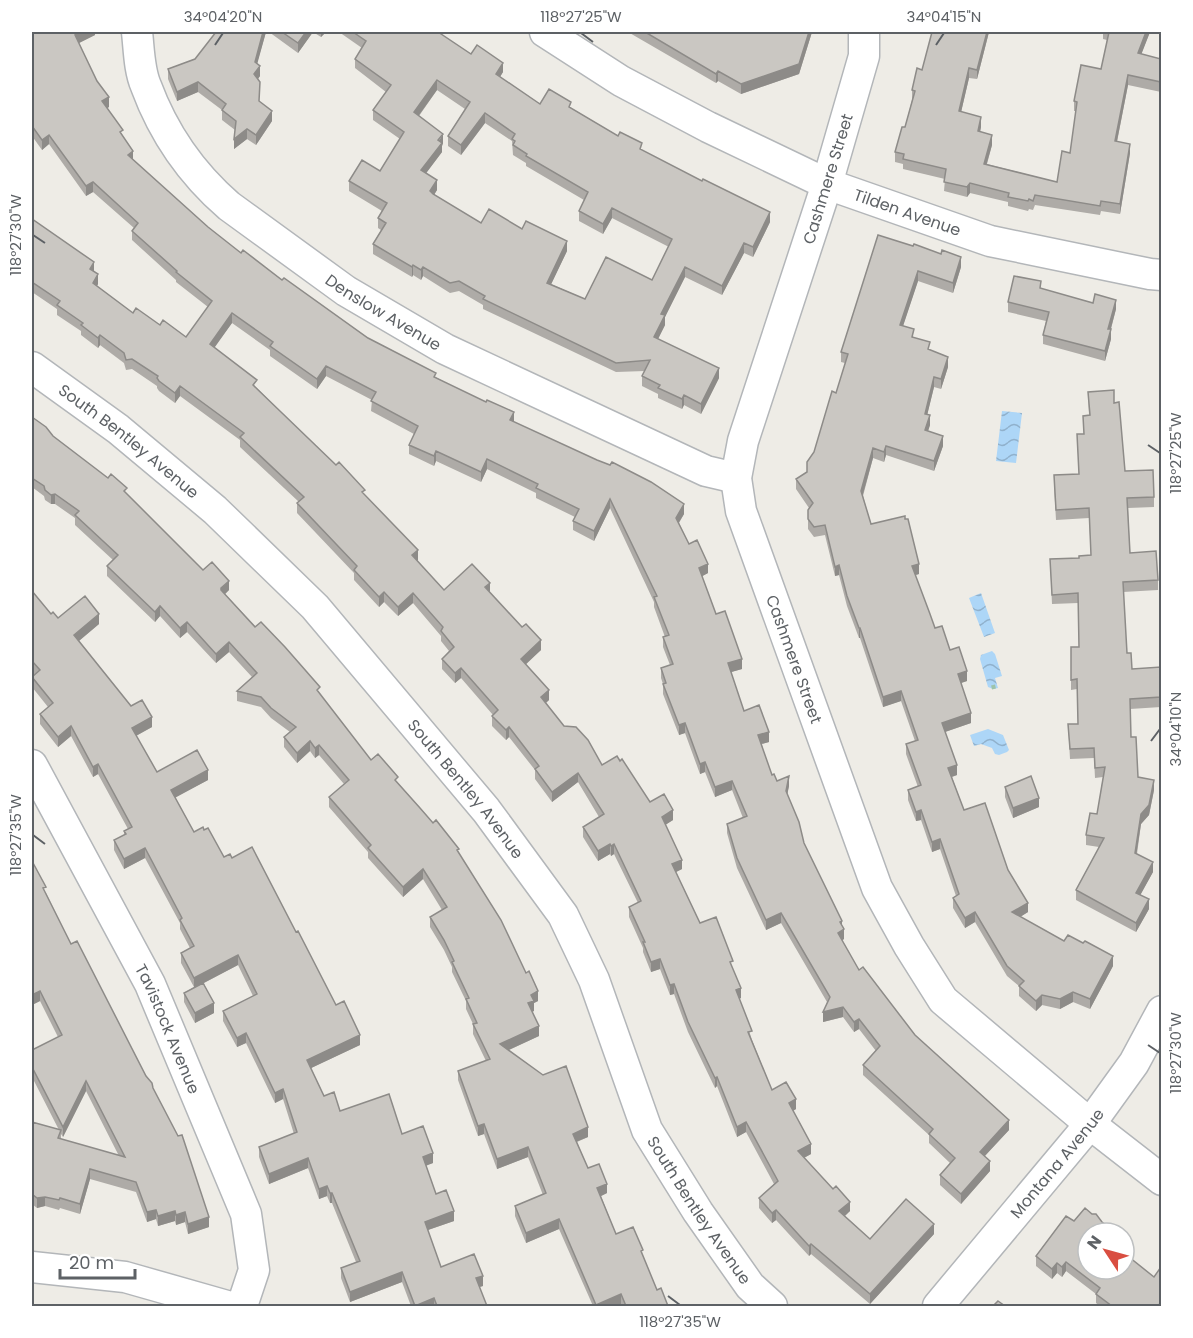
<svg xmlns="http://www.w3.org/2000/svg" width="1193" height="1338" viewBox="0 0 1193 1338" font-family="Poppins,sans-serif">
  <style>
    .water { fill: url(#water-waves) }
    .lines { fill: none; stroke-linecap: round; stroke-linejoin: round }
    .minor-casing { stroke: #b3b6b9; stroke-width: 33 }
    .path { stroke: #9ec4aa; stroke-width: 4; stroke-dasharray: 6 3; stroke-linecap: butt }
    .minor { stroke: #fff; stroke-width: 30 }
    .wall { fill: #aeaba7; fill-rule: evenodd }
    .shaded-wall { fill: #8d8b88 }
    .building { fill: #cac7c2; stroke: #8d8b88; stroke-width: 1.5; fill-rule: evenodd }
    .ticks { fill: none; stroke: #5d6165; stroke-width: 2 }
    .labels { text-anchor: middle; dominant-baseline: central; stroke-width: 4.5; stroke-linejoin: round; paint-order: stroke }
    .street-label { font-size: 16px; fill: #5d6165; stroke: #fff }
    .neatline { fill: none; stroke: #5d6165; stroke-width: 2 }
    .ticks-label { font-size: 15px; text-anchor: middle; fill: #5d6165 }
  </style>
  <defs>
    <pattern id="water-waves" width="16" height="10" patternUnits="userSpaceOnUse" patternTransform="scale(1.5)"><rect width="16" height="10" fill="#add6f7"/><path d="M0 5q4-4 8 0t8 0" fill="none" stroke="#90b1cc"/></pattern>
  </defs>
  <rect width="100%" height="100%" fill="#eeece6"/>
  <!-- water -->
  <path class="water" d="M1002,411l20,2 -6,50 -20,-2z
    M981,593l14,40 -11,4 -15,-39z
    M992,651l3,3 7,22 -7,2 3,10 -5,1 -5,-2 -8,-28 1,-4z
    M988,729l15,6 6,15 -2,2 -8,3 -4,-1 -3,-6 -11,-4 -7,2 -4,-11z"/>
  <g class="lines">
    <!-- minor casing -->
    <g class="minor-casing">
      <g id="minor">
        <path id="s1" d="M137,32c2,17 2,38 9,54 17,46 46,88 83,120l117,85 99,58 261,122 30,7"/>
        <path id="s2" d="M545,32l76,49 87,46 119,57 163,57 160,33 12,1"/>
        <path id="s3" d="M864,32v24l-37,128 -84,257 -7,37 5,33 136,377 32,58 34,54 147,124 72,56"/>
        <path id="s4" d="M32,367l86,62 97,81 100,97 171,203 77,105 31,65 53,150 51,82 52,74 22,20"/>
        <path id="s5" d="M32,765l118,219 96,230 8,56 -12,36"/>
        <path d="M32,1267l93,10 102,29"/>
        <path id="s6" d="M938,1306l152,-182 44,-61 28,-52"/>
      </g>
    </g>
    <!-- path -->
    <path class="path" d="M993,685l1,4"/>
    <!-- minor -->
    <use href="#minor" class="minor"/>
  </g>
  <!-- wall -->
  <path class="wall" d="M32,32h63v3l-16,8 30,64 -2,1 16,28 10,24 75,67 33,26 127,85 146,84 170,92 -5,9 10,21 19,29 -6,3 14,38 26,55 -11,3 13,39 25,31 -8,2 11,31 5,6 12,5 -2,8 17,49 38,83 2,13 -2,1 17,30 56,65 94,95 -24,26 5,15 -29,33 -21,-19v-10l10,-12 -21,-20v-8l-66,-60v-10l13,-14 -17,-22 -5,3 -11,-15 -20,5 4,-20 -46,-79 -15,7 -29,-62 -10,-35v-9l16,-6 -11,-28 -17,7 -10,-25 -5,2 -15,-41 -6,2 -16,-41v-10l-2,-6v-10l9,-3 -7,-18v-10h2l-11,-30v-5l-44,-94 -16,33 -21,-11v-9l2,-4 -39,-19v-5l-49,-24 -6,13 -45,-21 -2,5 -25,-12v-9l5,-11 -43,-23 1,-11 -46,-24 -9,13 -47,-33v-6l-38,-27 -18,24 43,41 108,108 53,64 -1,1 27,29 46,3 51,57 -16,14 24,36 -3,3 18,23 38,39 71,55 -8,5 17,44 -6,3 24,51 33,47 8,28 -2,1 13,41 20,50 24,19 -3,2 18,43 -7,4 46,53 -5,5 25,23 64,-5 -64,70 -59,-50 -2,2 -33,-36 -4,3 -13,-15v-10l15,-14 -28,-52 -9,5 -20,-51 -2,2 -27,-56 -14,-38 -4,1 -10,-26 -9,3 -8,-20v-4l-14,-31v-10l9,-4 -24,-49 -3,2 -1,-2 -12,7 -15,-24v-10l16,-10 -21,-35 -26,20 -17,-23v-9l-26,-33 -3,3 -14,-14v-10l1,-1 -32,-37 -6,5 -13,-14v-10l7,-8 -8,-10v-5l-28,-33 -15,13 -14,-14 -5,5 -25,-27v-7l-57,-60v-10l2,-1 -59,-55v-7l-60,-44 -5,7 -16,-12 -2,-3v-2l-25,-17 -6,1 -2,-7 -24,-18 -2,3 -17,-13v-4l-24,-16v-6l-25,-17v-73l62,52 4,13 -1,2 36,27 53,24 22,-30 -32,-25v-2l-44,-40v-9l2,-3 -41,-36 -7,4 -37,-52 -7,6 -10,-14z
    M266,32l-9,31 3,13 -2,3 1,22 13,20 -16,24 -9,-6 -13,10 1,-19 -13,-10v-10l-24,-18 -21,9 -9,-22v-10z
    M269,32h44l-15,21z
    M313,32h13l-5,5z
    M339,32h99l33,22 32,18 -3,5 40,27 31,4 71,42 128,72 -17,35 -9,-4 -22,42 -37,-18 -20,40v8l-7,14 61,39 -18,36 -17,-9 -2,4 -24,-11v-4l-16,-8v-10l3,-5 -29,1 -133,-63v-4l-24,-14 -9,2 -27,-17 -2,4 -8,-5 -1,2 -39,-23v-10l8,-14 -3,-2v-10l4,-7 -33,-20v-10l31,-10 20,-32 -27,-19v-10l13,-18 -31,-24v-9l7,-11zM437,90l28,19 -17,27v10l13,9 24,-32 27,18 1,14 13,8v3l58,34 -5,11v10l24,13 9,-16 57,29 -17,33 -67,19 -34,-15 16,-33 -45,-22 -41,-6 -47,-28 3,-5 -11,-17 16,-21v-6l1,-3 -24,-27z
    M628,32h184l-13,42 -58,20 -23,-13 -2,2z
    M932,32h57l-12,47 -8,-1 -8,34 20,15 -1,5 12,13 -5,19 70,18 13,-29 6,-42h-2v-10l27,-32 6,-29 -4,-1v-7h47l-9,22 20,5v33l-33,-7 -11,57 13,11 -10,61 -19,-3 -1,4 -65,-10 -2,5 -4,-1 -1,2 -20,-5v-4l-38,-9 -3,4 -23,-6 1,-12 -42,-10v-5l-8,-2v-10l10,-25 7,-27v-10l10,-20z
    M878,235l83,32 -8,26 -35,-12 -15,45 11,12 16,12 18,17 -7,22 -7,-2 -7,28 3,10 -2,6 15,15 -9,25 -48,-16 -2,7 -11,-4 -10,38 8,28 48,50 -4,1 20,53 15,22 17,31 -6,2 10,40 -26,9 12,43 -5,2 12,33 44,60 20,42 -8,5 44,24 49,25 -23,43 -17,-7 -13,7 -18,-4 -6,6 -17,-15v-10l-12,-10 -32,-54 -10,6 -12,-20v-10l3,-2 -16,-47 -8,3 -11,-32 -5,1 -8,-21v-10l10,-3 -12,-33v-10l9,-3 -14,-40 -18,6 -23,-69h-1l-12,-32 -8,-31 -4,1 -10,-41 -11,2 -6,-8v-19l1,-2 -13,-19v-10l11,-7 29,-79 9,-30 -4,-1v-10z
    M1041,289l75,20 -5,20v10l-6,22 -62,-17v-9l3,-14 -38,-9v-10z
    M1088,392l26,11 11,68 29,26v10l-26,1 2,45 28,27v10l-35,2 4,61 5,16 29,-2v40l-31,2 1,28 7,40 16,13 -5,25 -8,9 -4,30 16,18 -13,23 9,14 -13,23 -60,-32v-10l23,-43 -13,-2v-10l11,-21 6,-37 -8,1 -1,-20 -24,1 -2,-35h10l-1,-35 -6,1v-33l8,-10 -1,-44 -26,1 -2,-45 29,-1 12,-3 -2,-37 -33,2 -2,-35v-10l25,-1 -2,-40h7l-1,-18 6,-1z
    M32,417l21,19 74,58 76,76 26,20 -4,4 95,100 51,66 27,23 61,70 79,148 -4,2v8l-2,1 7,24 -30,14 79,87 -11,5 11,26 19,25 -6,3 15,38 27,22 14,34 11,16h-46l-1,-2 -5,2h-23l-34,-77 -33,14 -11,-27v-10l28,-11 -15,-38 -31,12 -13,-35 -6,2 -20,-56v-9l28,-10 -13,-27v-10l-7,-15v-8l-14,-29v-5l-8,-17 -14,-23v-10l12,-7 -19,-31 -20,18 -35,-39v-6l-39,-45v-10l15,-13 -25,-29 -4,3 -5,-7 -13,12 -13,-16v-10l6,-5 -19,-14 -10,-11 -24,-6v-10l15,-14 -23,-25 -13,11 -29,-31 -7,6 -20,-22 -5,6 -48,-46v-10l6,-6 -38,-35v-7l-20,-14h-4l-6,-4 -1,-4 -12,-9z
    M32,591l19,23 7,4 41,6 -20,17 52,65 21,21 -16,9 21,36 51,8 -33,17 19,35 30,25 112,148 24,40 -49,23 13,28 16,15 62,23 31,29 -7,2 10,29 18,27 -26,9 13,37 42,19 -4,1 8,19h-76l-9,-24 -52,20 -9,-24v-10l15,-6 -24,-59h-2l-3,-7 -8,3 -11,-31 -39,16 -10,-27v-10l35,-13 -11,-35 -8,4 -29,-60 -9,4 -14,-26v-10l30,-15 -15,-31 -34,18 10,30 -19,10 -11,-21v-9l10,-6 -13,-24v-10l9,-5 -10,-19v-6l-35,-65 -21,11 -10,-19v-10l10,-5v-4l4,-2 -30,-55 -5,3 -22,-41 -13,11 -18,-23v-10l8,-7 -16,-20v-11l2,-2 -2,-4z
    M1005,787l34,20 -26,11 -8,-21z
    M46,893l25,51 82,144 56,139 -21,7 -3,-12 -9,3 -1,-4 -17,5 -2,-7 -9,3 -11,-30 -46,-13 -10,35 -20,-6 -1,2 -14,-4 -8,2 -5,-4v-82l27,8 -27,-53v-27l26,-13 -18,-36 -8,4zM86,1091l33,65 -58,-17v-5l2,3z
    M1074,1221l14,12 66,44 7,-10v39h-61l-4,-3v-9l-30,-23 -4,6 -5,-4 -5,6 -16,-13v-10z"/>
  <!-- shaded-wall -->
  <path class="shaded-wall" d="M82,32h13v3l-20,10v-10z
    M263,32h3l-11,40v-10z
    M306,32h7l-15,21v-10z
    M321,32h5l-5,5z
    M809,32h3l-13,42 -58,20v-10z
    M987,32h2l-12,47v-9z
    M1146,32h4l-12,31v-10z
    M503,63v9l-7,11v-9z
    M260,66v10l-6,8v-10z
    M969,68v10l-10,43v-10z
    M718,71v10l-2,2v-9z
    M1128,75v10l-13,66v-10z
    M437,80v10l-23,32v-10z
    M198,82v10l-21,9v-9z
    M109,97v10l-7,4v-10z
    M272,111v10l-16,24v-10z
    M485,113v10l-24,32v-10z
    M981,117v10l-3,14v-10z
    M247,129v10l-13,10v-10z
    M443,134v9l-1,3v6l-21,28v-10z
    M49,135v9l-7,6v-10z
    M992,135v10l-8,28v-9z
    M1130,144v9l-10,61v-10z
    M133,151v10l-5,-6z
    M437,180v10l-7,11v-10z
    M93,182v10l-7,4v-10z
    M970,183v10l-3,4v-10z
    M612,208v10l-9,16v-10z
    M770,212v10l-17,35v-10z
    M567,241v10l-20,42v-10z
    M744,243v10l-22,42v-9z
    M961,257v10l-8,26v-10z
    M94,262v10l-4,-3z
    M413,265v10l-1,2v-10z
    M423,267v9l-2,4v-10z
    M685,267v10l-20,40v8l-11,22v-10l7,-23z
    M918,271v10l-18,54v-10z
    M98,274v10l-5,9v-10z
    M1116,300v9l-8,30v-10z
    M232,313v10l-22,31v-10z
    M1111,329v10l-6,22v-10z
    M100,335v10l-2,3v-10z
    M948,357v10l-7,22v-10z
    M326,366v10l-9,13v-10z
    M719,368v10l-18,36v-10z
    M934,377v10l-9,37v-10z
    M180,386v10l-5,7v-10z
    M684,395v10l-2,4v-10z
    M514,412v10l-4,8v-10z
    M930,415v10l-5,15v-10z
    M943,436v10l-9,25v-10z
    M886,446v9l-2,7v-10z
    M873,448v10l-12,43v-10z
    M436,451v10l-2,5v-10z
    M487,459v10l-6,13v-10z
    M55,494v10h-4v-9z
    M610,499v9l-16,33v-10z
    M684,504v10l-8,13v-9z
    M418,550v10l-6,5v-10z
    M708,564v9l-9,5v-10z
    M919,564v10l-7,2v-10z
    M839,565v10l-4,1v-9z
    M229,581v9l-8,8v-10z
    M490,583v10l-5,-6z
    M384,592v10l-5,5v-10z
    M413,593v10l-15,13v-9z
    M160,606v10l-5,6v-10z
    M99,614v10l-25,21v-10z
    M187,622v10l-7,6v-10z
    M859,628h1v10h-1z
    M541,640v10l-20,19v-10z
    M229,642v10l-13,11v-9z
    M742,659v10l-14,4v-10z
    M461,668v10l-6,5v-10z
    M967,671v10l-9,3v-10z
    M549,690v10l-8,7v-10z
    M901,691v10l-18,6v-10z
    M971,713v10l-29,10v-10z
    M152,717v10l-20,11v-10z
    M685,723v10l-6,2v-10z
    M71,726v10l-13,11v-10z
    M509,727v10l-3,3v-10z
    M769,732v10l-11,3v-10z
    M310,741v10l-13,12v-10z
    M319,745v10l-4,3v-10z
    M705,762v10l-5,2v-10z
    M98,764v10l-5,3v-10z
    M957,765v10l-9,3v-10z
    M208,770v10l-37,20v-10z
    M578,773v9l-26,20v-10z
    M789,776v10l-3,15v-10z
    M1154,780v10l-5,25 -8,9 -6,39v-10l6,-39z
    M732,781v9l-17,7v-10z
    M1039,798v9l-26,11v-10z
    M673,810v10l-11,7v-10z
    M921,810v10l-5,1v-9z
    M940,839v10l-8,3v-10z
    M610,844v10l-12,7v-10z
    M614,844v10l-3,2v-10z
    M145,848v10l-21,11v-10z
    M682,860v9l-10,5v-10z
    M1153,862v10l-17,31v-10z
    M423,869v10l-20,18v-10z
    M1149,899v10l-13,23v-9z
    M1028,903v9l-16,10v-10z
    M975,912v10l-10,6v-10z
    M781,913v10l-15,7v-10z
    M842,921v10l2,-2v10l-6,4v-10l2,-11z
    M238,955v10l-44,23v-10z
    M1113,956v10l-23,43v-10z
    M660,959v10l-9,3v-10z
    M674,984v10l-4,1v-10z
    M741,988v10l-5,2v-10z
    M40,991v10l-8,4v-10z
    M538,991v10l-4,2v8l-6,2v-10l3,-8z
    M1073,992v10l-13,7v-10z
    M1042,995v10l-6,6v-10z
    M214,1003v10l-19,10v-10z
    M843,1007v10l-20,5v-10z
    M859,1019v10l-5,3v-10z
    M539,1026v10l-39,18v-10z
    M246,1033v10l-9,4v-9z
    M360,1035v10l-53,25v-10z
    M717,1077v9l-2,2v-10z
    M86,1081v10l-23,46v-10z
    M283,1089v10l-8,4v-10z
    M796,1099v10l-7,4v-10z
    M1009,1120v10l-29,31v-9z
    M746,1122v10l-9,5v-10z
    M484,1124v10l-6,2v-10z
    M588,1127v10l-15,6v-9z
    M811,1144v10l-13,7v-10z
    M528,1147v10l-31,12v-10z
    M433,1153v10l-10,4v-10z
    M308,1158v10l-39,16v-10z
    M990,1161v10l-29,33v-10z
    M90,1169v10l-10,35v-10z
    M607,1184v9l-10,5v-10z
    M327,1186v10l-8,3v-10z
    M330,1193h2v10h-2z
    M45,1197v9l-8,2v-10z
    M850,1202v9l-11,10v-10z
    M156,1210v9l-9,3v-10z
    M776,1210v10l-4,3v-10z
    M175,1211v10l-17,5v-10z
    M454,1211v10l-29,10v-9z
    M185,1212v10l-9,3v-10z
    M209,1217v10l-21,7v-10z
    M559,1219v10l-33,14v-10z
    M934,1224v10l-64,70v-10z
    M811,1244v10l-2,2v-10z
    M1066,1262v9l-4,6v-10z
    M1057,1263v10l-5,6v-10z
    M402,1272v10l-52,20v-10z
    M483,1276v10l-7,2v-10z
    M621,1294v10l-5,2h-20v-1z
    M434,1298v8h-19z"/>
  <!-- building -->
  <path class="building" d="M32,32h50l-7,3 22,46 12,16 -7,4 21,29 -3,2 13,19 -5,4 80,72 33,26 2,-3 39,30 2,-2 84,60 68,35 -2,4 52,25 1,-2 27,12 -4,8 87,40 13,5 2,-3 39,20 33,22 -8,14 13,26 8,-4 11,24 -9,4 17,46 9,-3 17,48 -14,4 16,48 15,-6 10,27 -11,3 14,40 2,-1 3,7 12,-5 -3,15 13,31 5,21 38,78 -2,1 4,7 -6,4 21,37 4,-3 52,68 94,85 -29,32 10,9 -29,33 -21,-19 15,-17 -26,-24 4,-5 -70,-64 17,-19 -21,-27 -5,3 -11,-15 -20,5 7,-15 -49,-84 -15,7 -29,-62 -10,-34 20,-8 -15,-35 -17,6 -10,-25 -5,2 -15,-41 -6,2 -16,-41 3,-1 -5,-15 12,-4 -10,-27 6,-2 -15,-38 3,-1 -47,-97 -16,32 -21,-10 6,-12 -43,-21 2,-4 -51,-25 -6,13 -45,-21 -2,5 -25,-11 9,-19 -47,-25 5,-9 -50,-26 -9,13 -47,-33 3,-4 -41,-29 -22,31 47,36 -4,5 83,80 3,-3 26,28 -3,2 56,58 -6,5 32,35 28,-26 18,19 -5,4 37,40 4,-3 15,16 -20,19 28,31 -8,7 23,29 12,1 12,13 14,25 15,-9 3,5 2,-2 28,43 14,-8 9,16 -11,7 20,43 -10,4 28,59 16,-6 17,44 -3,1 11,26 -5,2 16,41 -4,1 24,58 14,-8 10,17 -7,4 22,41 -13,7 35,38 3,-3 14,16 -11,9 31,28 36,-40 28,25 -64,70 -59,-50 -2,2 -33,-36 -4,3 -13,-15 19,-17 -32,-59 -9,5 -20,-50 -2,1 -27,-56 -14,-38 -4,1 -10,-26 -9,3 -8,-20h2l-16,-35 12,-6 -27,-57 -3,2 -1,-2 -12,7 -15,-24 21,-13 -26,-41 -26,19 -17,-23 4,-3 -30,-39 -3,3 -14,-14 6,-6 -37,-42 -6,5 -13,-14 12,-12 -13,-16 2,-4 -30,-34 -15,14 -14,-15 -5,5 -25,-27 3,-4 -60,-63 7,-6 -64,-60 4,-4 -64,-47 -5,7 -16,-12 -2,-3 1,-2 -26,-17 -6,1 -2,-7 -24,-18 -2,3 -17,-13 2,-2 -26,-18 3,-4 -28,-19v-63l62,43 -4,7 8,5 -5,9 40,30 3,-5 24,17 3,-5 23,17 26,-36 -36,-29 1,-1 -45,-40 6,-8 -45,-41 -7,4 -37,-51 -7,5 -10,-14z
    M216,32h47l-8,30 5,4 -6,8 6,8 -1,19 13,10 -16,24 -9,-6 -13,10 2,-18 -14,-11 4,-6 -28,-22 -21,10 -9,-23 27,-10z
    M282,32h24l-8,11z
    M353,32h85l33,22 6,-9 26,18 -7,11 44,30 9,-15 22,13 -2,5 49,29 2,-4 22,11 -2,6 62,32 1,-2 67,33 -17,35 -9,-4 -22,43 -37,-19 -24,47 4,1 -11,22 65,31 -18,36 -17,-9 -2,4 -24,-11 2,-3 -18,-9 8,-16 -34,3 -133,-64 2,-3 -26,-15 -9,2 -27,-16 -2,3 -8,-5 -1,2 -39,-23 13,-21 -8,-5 9,-15 -38,-22 13,-21 18,11 24,-39 -31,-22 18,-25 -36,-26 11,-18zM437,80l33,22 -22,34 13,9 24,-32 30,21 -3,5 3,2 -2,4 14,9 -1,2 62,36 -9,19 24,13 9,-16 60,31 -20,41 -46,-23 -21,42 -38,-16 20,-42 -41,-20 -4,8 -33,-20 -8,14 -48,-29 -3,-3 7,-11 -16,-10 21,-27 -4,-3 5,-6 -29,-22z
    M645,32h164l-10,32 -58,20 -23,-13 -2,3z
    M932,32h55l-10,38 -8,-2 -10,43 22,6 -3,14 14,4 -8,29 73,18 5,-31 8,2 7,-51 -3,-1 7,-36 20,4 8,-37h37l-8,21 23,6v23l-33,-7 -13,66 15,3 -10,60 -19,-3 -1,5 -65,-11 -2,6 -4,-2 -1,2 -20,-4 1,-4 -39,-10 -3,4 -23,-5 2,-13 -43,-10 1,-5 -9,-2 7,-25h3l10,-36 -3,-1 5,-22 5,2z
    M878,235l35,11 1,-2 27,10 1,-4 19,7 -8,26 -35,-12 -18,54 14,4 -2,8 18,5 -2,7 20,8 -7,22 -7,-2 -9,37 5,1 -5,15 18,6 -9,25 -48,-15 -2,6 -11,-4 -12,43 10,33 34,-8v3h3l11,45 -7,2 18,48 5,14 7,-2 8,24 9,-3 8,24 -9,3 13,39 -29,10 15,42 -9,3 16,42 21,-7 23,67 20,33 -16,9 52,29 4,-6 15,8 2,-2 28,15 -23,43 -17,-7 -13,7 -18,-4 -6,6 -17,-15 5,-5 -17,-15 -32,-54 -10,6 -12,-20 6,-4 -19,-55 -8,3 -11,-32 -5,2 -8,-22 13,-5 -15,-41 12,-4 -17,-49 -18,6 -23,-69h-1l-12,-32 -8,-31 -4,2 -10,-42 -11,2 -6,-8v-9l5,-7 -17,-24 11,-7v-10l7,-10 18,-61 4,2 12,-39 -7,-2z
    M1014,276l27,5 -1,7 53,15 2,-9 21,6 -8,29h3l-6,22 -62,-16 6,-23 -41,-10z
    M1114,390v13l5,-1 6,69 28,-1 1,27 -27,1 3,55 26,-2 2,29 -35,2 4,71h4l1,16 29,-2v30l-31,2 1,38h5l2,40 16,3 -5,25 -8,9 -6,39 18,9 -17,31 13,6 -13,24 -60,-33 28,-52 -18,-3 4,-22 7,1 8,-47 -10,1 -1,-20 -24,1 -2,-25h10l-1,-45 -6,1v-33h8l-1,-54 -26,2 -2,-36 29,-1v-2l12,-1 -2,-47 -33,2 -2,-35 25,-1 -2,-40h7l-1,-18 7,-1 -2,-23z
    M32,417l14,10 7,9 55,42 3,-4 16,14 -3,3 79,79 9,-8 17,19 -8,7v2l34,37 6,-5 24,25 35,40 -3,3 54,70 7,-6 20,23 -3,3 25,28 13,15 3,-3 23,29 -2,1 44,70 25,53 3,-2 9,20 -7,4 3,6 -6,2 11,23 -39,18 43,31 23,-9 22,61 -15,7 15,34 11,-4 8,20 -10,4 19,46 17,-7 10,23 -2,1 16,39 4,-2 7,18h-42l-5,-12 -25,11 -37,-86 -33,14 -11,-27 31,-13 -18,-46 -31,12 -13,-35 -6,2 -20,-55 32,-12 -17,-35 4,-1 -11,-24 3,-1 -17,-36 2,-1 -10,-21 -14,-23 17,-10 -24,-38 -20,18 -35,-39 3,-3 -42,-48 20,-17 -30,-35 -4,3 -5,-7 -13,12 -13,-16 12,-10 -25,-19 -10,-11 -24,-6 20,-18 -28,-31 -13,12 -29,-32 -7,6 -20,-22 -5,6 -48,-46 11,-11 -43,-40 4,-4 -24,-17 -4,1 -6,-5 -1,-4 -12,-8z
    M32,591l19,23 2,-2 5,6 27,-22 14,18 -25,21 57,71 11,-6 10,17 -20,11 25,44 40,-22 11,20 -37,20 23,42 9,-5 1,3 4,-2 16,29 6,-3 2,4 20,-11 44,85 2,-1 38,74 8,-4 16,34 -53,25 17,36 10,-4 6,19 49,-17 13,40 21,-8 10,27 -10,4 13,37 10,-4 8,21 -29,11 16,45 33,-13 9,22 -7,2 11,28h-50l-3,-8 -19,8 -13,-34 -52,20 -9,-24 19,-7 -28,-68h-2l-3,-7 -8,3 -11,-31 -39,16 -10,-27 38,-15 -14,-43 -8,4 -29,-60 -9,5 -14,-27 34,-17 -19,-39 -44,23 -13,-25 13,-7 -14,-26 2,-2 -37,-70 -21,11 -10,-19 12,-6 -2,-3 8,-4 -34,-63 -5,3 -22,-41 -13,11 -18,-23 13,-11 -21,-26 8,-7 -8,-9z
    M1031,776l8,22 -26,10 -8,-21z
    M32,861l14,26 -3,1 28,56 6,-3 69,135 6,7 1,5 25,48 4,-1 27,82 -21,7 -3,-12 -9,3 -1,-4 -17,5 -2,-6 -9,2 -11,-30 -46,-13 -10,35 -20,-6 -1,2 -14,-3 -8,1 -5,-4v-72l29,8 -3,8 67,19 -39,-76 -23,46 -31,-60v-17l30,-15 -22,-44 -8,4z
    M203,983l11,20 -19,10 -11,-20z
    M1085,1208l7,6h4l6,8 14,11h-28v36h36v-16l30,24 7,-10v35l-3,4h-46l-16,-12 4,-6 -34,-26 -4,5 -5,-4 -5,6 -16,-13 30,-40 8,5z
    M998,1301l7,5h-12z"/>
  <!-- ticks -->
  <path class="ticks" d="M581,33l12,9M215,45l8,-12M936,45l8,-12M33,235l12,8M1148,445l12,8M1151,741l9,-12M33,835l12,9M1148,1045l12,8M668,1296l12,9"/>
  <g class="labels">
    <!-- street labels -->
    <g class="street-label">
      <text transform="translate(828 179) rotate(-73)">Cashmere Street</text>
      <text stroke="none"><textPath href="#s2" startOffset="406">Tilden Avenue</textPath></text>
      <text stroke="none"><textPath href="#s1" startOffset="390">Denslow Avenue</textPath></text>
      <text stroke="none"><textPath href="#s4" startOffset="122">South Bentley Avenue</textPath></text>
      <text stroke="none"><textPath href="#s3" startOffset="656">Cashmere Street</textPath></text>
      <text stroke="none"><textPath href="#s4" startOffset="608">South Bentley Avenue</textPath></text>
      <text stroke="none"><textPath href="#s5" startOffset="297">Tavistock Avenue</textPath></text>
      <text stroke="none"><textPath href="#s6" startOffset="186">Montana Avenue</textPath></text>
      <text stroke="none"><textPath href="#s4" startOffset="1094">South Bentley Avenue</textPath></text>
    </g>
  </g>
  <!-- border -->
  <rect width="1193" height="1338" fill="none" stroke="#ffffff" stroke-width="66"/>
  <!-- north arrow -->
  <g transform="translate(1106 1251) rotate(306)"><circle r="28" fill="#ffffff" stroke="#bec0c1" stroke-width="1.5"/>
  <path d="M0-4.5L10 22L0 15L-10 22Z" fill="#d94e41"/>
  <text y="-9" font-size="16" font-weight="bold" text-anchor="middle" fill="#5d6165">N</text>
  </g>
  <!-- scale -->
  <path d="M60 1269v9h75v-9" fill="none" stroke="#5d6165" stroke-width="3"/>
  <text x="69" y="1269" font-size="18" fill="#5d6165" stroke="#ffffff" stroke-width="4.5" paint-order="stroke">20 m</text>
  <rect x="33" y="33" width="1127" height="1272" class="neatline"/>
  <g class="ticks-label">
    <text x="223" y="22">34°04'20"N</text>
    <text x="581" y="22">118°27'25"W</text>
    <text x="944" y="22">34°04'15"N</text>
    <text transform="translate(16 235) rotate(-90)" y="5">118°27'30"W</text>
    <text transform="translate(1176 453) rotate(-90)" y="5">118°27'25"W</text>
    <text transform="translate(1176 729) rotate(-90)" y="5">34°04'10"N</text>
    <text transform="translate(16 835) rotate(-90)" y="5">118°27'35"W</text>
    <text transform="translate(1176 1053) rotate(-90)" y="5">118°27'30"W</text>
    <text x="680" y="1327">118°27'35"W</text>
  </g>
</svg>
